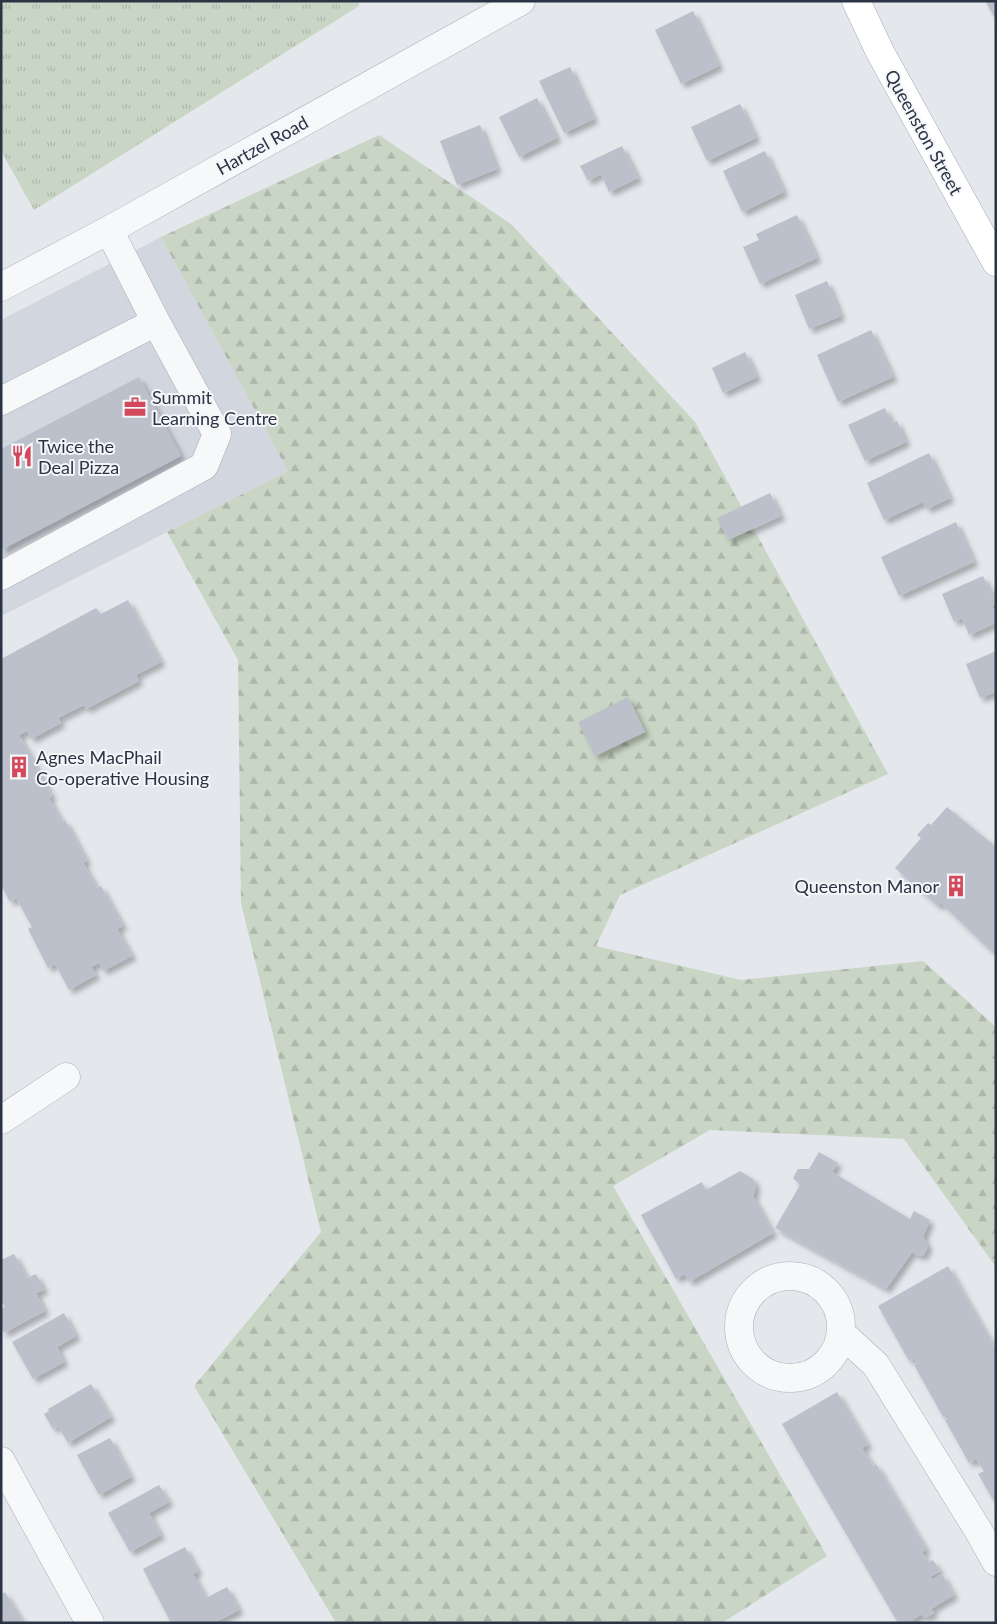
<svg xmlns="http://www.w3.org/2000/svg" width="997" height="1624" viewBox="0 0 997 1624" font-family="Lato,sans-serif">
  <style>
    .built { fill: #d2d6de }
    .grass { fill: url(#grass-tufts) }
    .forest { fill: url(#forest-firs) }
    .building { fill: #bbc0ca; filter: url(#shadow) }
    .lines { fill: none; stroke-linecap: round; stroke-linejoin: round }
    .minor-casing { stroke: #a9aeb7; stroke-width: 29 }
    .major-casing { stroke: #a3abb8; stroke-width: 29 }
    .minor { stroke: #f7f8fa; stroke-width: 28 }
    .major { stroke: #fff; stroke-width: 28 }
    .labels { text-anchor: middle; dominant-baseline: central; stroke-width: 4; stroke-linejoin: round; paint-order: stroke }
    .street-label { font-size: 18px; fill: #2b3445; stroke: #f4f6f9 }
    .poi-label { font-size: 18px; fill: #2b3445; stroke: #f4f6f9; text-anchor: start }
  </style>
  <defs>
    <pattern id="grass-tufts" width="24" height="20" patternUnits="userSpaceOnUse" patternTransform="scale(1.25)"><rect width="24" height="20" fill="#c9d6c5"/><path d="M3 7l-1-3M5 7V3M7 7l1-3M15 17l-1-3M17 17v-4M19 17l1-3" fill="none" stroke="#adb8ab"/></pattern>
    <pattern id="forest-firs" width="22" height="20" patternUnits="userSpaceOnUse" patternTransform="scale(1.25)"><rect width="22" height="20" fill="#c9d6c5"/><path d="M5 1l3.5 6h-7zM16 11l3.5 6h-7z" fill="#adb8ab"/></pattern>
    <filter id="shadow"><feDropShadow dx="4.5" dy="4.5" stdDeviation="2.5" flood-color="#0004"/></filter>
  </defs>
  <rect width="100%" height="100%" fill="#e4e7ec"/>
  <!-- built -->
  <path class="built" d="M161,237l127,234 -287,145v-296z"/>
  <!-- grass -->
  <path class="grass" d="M1,1h358v5l-325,204 -33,-59z"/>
  <!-- forest -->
  <path class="forest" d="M379,135l132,89 184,198 193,352 -268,121 -24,51 145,34 182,-19 73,66v240l-92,-128 -194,-9 -97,56 214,370 -105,67h-386l-142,-237 127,-154 -80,-329 -3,-243 -71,-128 121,-61 -127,-234z"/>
  <!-- building -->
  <path class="building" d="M985,1h11v19z
    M693,11l26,55 -38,18 -26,-54z
    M570,67l24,52 -30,14 -25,-52z
    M537,98l20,40 -38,19 -20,-40z
    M740,104l16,34 -49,23 -16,-34z
    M480,125l17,44 -40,16 -17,-44z
    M622,146l16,32 -29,14 -8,-18 -13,7 -8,-15z
    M765,151l19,41 -42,20 -19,-41z
    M797,215l20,43 -57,26 -17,-37 16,-7 -3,-6z
    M827,281l14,35 -32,13 -14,-34z
    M871,330l22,47 -55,25 -21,-47z
    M745,352l12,25 -34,16 -11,-25z
    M139,377l42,79 -180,94v-101z
    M885,408l7,15 5,-2 9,21 -41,19 -17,-36z
    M929,453l21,45 -23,11 -4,-7 -39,18 -17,-37z
    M770,493l11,23 -53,24 -11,-22z
    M956,522l18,40 -75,34 -18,-39z
    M983,576l13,27 -4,3 4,8v9l-27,12 -7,-17 -8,4 -12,-28z
    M128,600l33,62 -25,13 3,6 -53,28 -2,-4 -26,13 3,5 -30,16 -4,-8 -8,4 33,61 -3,2 13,24 3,-2 22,41 -4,2 14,25 4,-2 22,40 -6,3 15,27 -29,15 -4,-8 -8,4 5,8 -27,15 -14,-26 -7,4 -20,-39 4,-2 -16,-29 -6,4 -9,-17v-226l95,-51 5,6z
    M996,651v41l-16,6 -14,-34z
    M628,697l17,35 -50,24 -17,-34z
    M947,807l49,40v104l-3,-2 -2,2 -50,-48 -3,3 -43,-38 26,-30 -4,-3 11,-12 3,2z
    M819,1152l19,11 -6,9 78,47 4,-8 16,9 -7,17 5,9 -4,9 -6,1 -6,-4 -26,37 -53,-29 -1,-4 -1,3 -56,-31 25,-43 -7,-7 5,-9h11z
    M740,1171l13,8 3,7 -3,10 20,37 -84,49 -4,-8 -9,5 -35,-64 61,-33 4,8z
    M14,1254l13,24 9,-4 8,16 -8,3 9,18 -41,22 -3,-6v-18l4,-2 -4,-7v-40z
    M948,1266l48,85v154l-18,-31 6,-3 -8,-12 -7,4 -24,-43 5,-3 -2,-3 -5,3 -29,-52 3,-1 -3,-6 -5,3 -31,-55z
    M64,1313l12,23 -19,11 7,15 -31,17 -21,-37z
    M91,1384l20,33 -43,26 -10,-17 -5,3 -9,-15 5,-3 -1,-2z
    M837,1392l31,53 -6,3 11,18 3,-2 50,85 -4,3 6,11 5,-3 7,11 -10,6 2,3 10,-6 12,21 -23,14 3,4 -9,5 -3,-4 -14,9h-10l-116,-199z
    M110,1438l21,39 -32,18 -22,-40z
    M159,1485l10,17 -20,11 12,22 -31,17 -22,-39z
    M185,1547l13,24 -5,3 13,24 21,-11 12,23 -25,13h-43l-28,-54z
    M5,1592l18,31h-22v-28z"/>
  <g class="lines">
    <!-- minor casing -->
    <g class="minor-casing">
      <path id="minor" d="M109,230l47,92
        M1,287l108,-57 412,-229
        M1,401l155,-79 61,112 -13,32 -203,110
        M1,1120l65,-43
        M739 1327a51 51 0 1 1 102 0a51 51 0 1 1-102 0Z
        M841,1333l35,32 102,165 18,32
        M1,1461l89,162"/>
    </g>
    <!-- major casing -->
    <g class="major-casing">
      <path id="major" d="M856,1l24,51 116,210"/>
    </g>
    <!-- minor -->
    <use href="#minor" class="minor"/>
    <!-- major -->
    <use href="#major" class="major"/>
  </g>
  <!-- icons -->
  <defs>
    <g id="office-bare" transform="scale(1.725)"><path d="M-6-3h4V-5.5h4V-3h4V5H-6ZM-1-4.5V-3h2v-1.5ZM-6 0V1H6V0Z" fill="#d1495b" stroke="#f4f6f9" stroke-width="2.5" paint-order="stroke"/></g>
    <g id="restaurant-bare" transform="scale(1.725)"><path d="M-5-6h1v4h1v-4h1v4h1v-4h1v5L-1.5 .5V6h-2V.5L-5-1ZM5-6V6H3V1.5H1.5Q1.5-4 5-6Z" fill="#d1495b" stroke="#f4f6f9" stroke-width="2.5" paint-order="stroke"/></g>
    <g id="building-bare" transform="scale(1.725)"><path d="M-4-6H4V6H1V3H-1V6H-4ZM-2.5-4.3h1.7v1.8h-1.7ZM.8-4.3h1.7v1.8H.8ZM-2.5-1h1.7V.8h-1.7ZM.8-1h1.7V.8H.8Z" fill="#d1495b" stroke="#f4f6f9" stroke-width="2.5" paint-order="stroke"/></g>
  </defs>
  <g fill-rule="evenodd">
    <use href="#office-bare" x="135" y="407"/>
    <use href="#restaurant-bare" x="22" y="456"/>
    <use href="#building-bare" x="19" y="767"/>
    <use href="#building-bare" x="956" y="886"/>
  </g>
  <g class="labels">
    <!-- street labels -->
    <g class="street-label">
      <text transform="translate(924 132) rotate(61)">Queenston Street</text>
      <text transform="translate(262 145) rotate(-29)">Hartzel Road</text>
    </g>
    <!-- poi labels -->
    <g class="poi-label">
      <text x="152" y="397">Summit<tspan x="152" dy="21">Learning Centre</tspan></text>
      <text x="38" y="446">Twice the<tspan x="38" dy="21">Deal Pizza</tspan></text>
      <text x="36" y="757">Agnes MacPhail<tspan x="36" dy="21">Co-operative Housing</tspan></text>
      <text x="939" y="886" text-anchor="end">Queenston Manor</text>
    </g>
  </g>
  <!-- border -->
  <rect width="997" height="1624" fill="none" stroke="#2b3445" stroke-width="5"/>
</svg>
